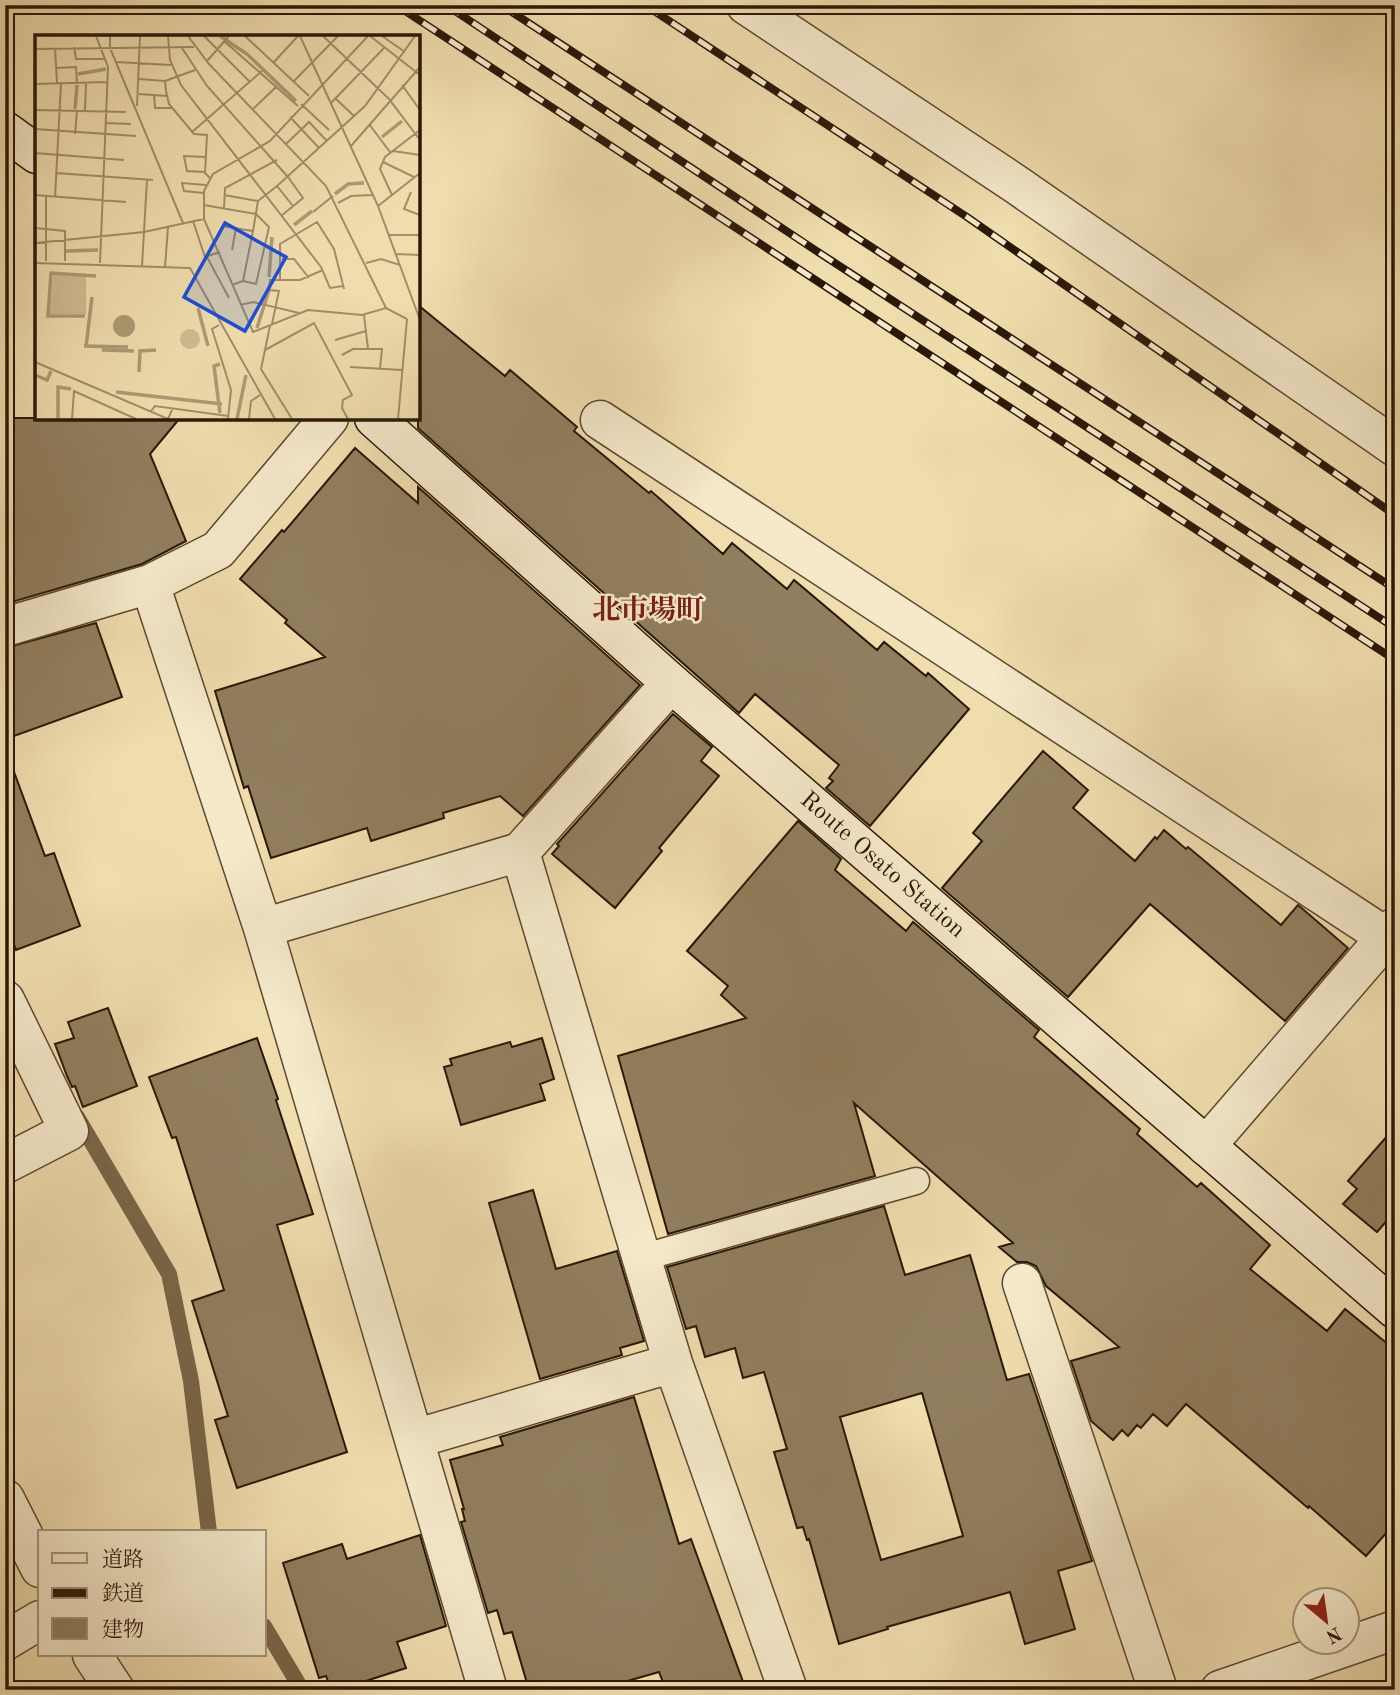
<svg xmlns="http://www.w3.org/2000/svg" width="1400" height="1695" viewBox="0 0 1400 1695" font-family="'Old Standard TT','Noto Serif JP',serif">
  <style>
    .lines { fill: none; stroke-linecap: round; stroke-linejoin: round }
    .stream { stroke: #796649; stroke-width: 16 }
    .building { fill: #917e5e; stroke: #2a1807; stroke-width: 2; fill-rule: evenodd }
    .service-casing { stroke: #5c4931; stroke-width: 29 }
    .minor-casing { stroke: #5c4931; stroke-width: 41 }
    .secondary-casing { stroke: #2a1807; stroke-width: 41 }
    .service { stroke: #f5e9ca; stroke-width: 26 }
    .minor { stroke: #f5e9ca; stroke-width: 38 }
    .secondary { stroke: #f5e9ca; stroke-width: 38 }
    .rail-casing { stroke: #2a1807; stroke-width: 8 }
    .rail { stroke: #f5e9ca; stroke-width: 5; stroke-dasharray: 16; stroke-linecap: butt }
    .labels { text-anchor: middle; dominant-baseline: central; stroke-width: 5; stroke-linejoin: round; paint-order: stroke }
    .street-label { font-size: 24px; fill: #2a1807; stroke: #f5e9ca }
    .quarter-label { font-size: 28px; font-weight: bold; fill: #7a1f14; stroke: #f5e9ca }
    .inset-river { fill: none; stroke: #ad9a75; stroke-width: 3.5 }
    .inset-road { fill: none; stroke: #a18e6b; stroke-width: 2 }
    .view { fill: #1d4ed8; fill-opacity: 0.15; stroke: #1d4ed8; stroke-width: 3.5 }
    .inset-edge { fill: none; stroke: #2a1807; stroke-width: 3.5 }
  </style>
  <rect width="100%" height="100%" fill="#f0ddae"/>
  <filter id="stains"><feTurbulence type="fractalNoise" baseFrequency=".00286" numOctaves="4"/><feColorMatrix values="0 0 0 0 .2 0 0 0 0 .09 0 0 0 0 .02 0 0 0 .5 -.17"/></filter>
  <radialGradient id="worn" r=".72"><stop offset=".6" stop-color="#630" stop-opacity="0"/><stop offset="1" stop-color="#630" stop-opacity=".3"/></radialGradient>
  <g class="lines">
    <!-- stream -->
    <path class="stream" d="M77,1117l92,157 22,107 18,151
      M264,1626l38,64"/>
  </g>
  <!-- building -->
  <path class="building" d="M418,305l87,71 5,-6 67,57 -3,4 75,62 2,-2 72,63 9,-11 55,46 7,-9 83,70 7,-8 42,34 2,-3 41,36 -99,117 -44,-38 7,-7 -4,-3 10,-13 -84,-71 -16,19 -321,-285z
    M5,418h175l-30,36 36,87 -44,23 -137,40z
    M355,448l63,55v-16l222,198 -117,131 -23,-20 -57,17 1,5 -73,23 -4,-13 -96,30 -23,-72 -4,2 -29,-97 110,-34 -40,-34 2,-3 -47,-41 42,-49 2,2z
    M96,623l26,74 -108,39 -9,-25v-63z
    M673,714l39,33 -11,14 18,15 -60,72 3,3 -47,57 -63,-54 7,-8 -2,-2z
    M1043,751l45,39 -15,18 62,53 20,-24 2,2 7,-9 22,19 2,-2 93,78 17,-20 50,43 -63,73 -135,-117 -82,93 -126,-109 40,-47 -9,-8z
    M5,761h5l35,95 9,-3 26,73 -64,24 -11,-30z
    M798,821l43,38 -6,11 71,61 7,-9 126,108 -5,7 106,92 -3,5 60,53 4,-4 69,62 -20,24 77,62 18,-22 50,41v173l-29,33 -57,-50 -1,2 -122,-104 -19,22 -14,-12 -12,14 -4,-3 -9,11 -6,-6 -9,10 -22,-19 -20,-60 48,-14 -73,-61 -10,-20 -9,-4h-10l-18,-15 14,-4 -159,-140 21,73 -207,58 -50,-178 128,-38 -25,-23 7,-9 -41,-35z
    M108,1008l29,78 -54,21 -8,-21 -3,1 -5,-11 -12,-32 19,-6 -6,-16z
    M257,1038l21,61 -2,1 37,114 -36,11 70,227 -110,36 -22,-68 13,-4 -36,-115 32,-11 -48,-153 -4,1 -23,-61z
    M542,1038l12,41 -14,5 5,16 -84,25 -17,-58 8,-2 -2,-6 60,-17 2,5z
    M1395,1127v94l-5,-4 -13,15 -34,-28 14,-15 -9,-8z
    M533,1190l23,79 61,-18 27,90 -24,7 2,7 -82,24 -51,-176z
    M884,1206l21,69 65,-20 37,125 22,-6 63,187 -34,10 17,58 -50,15 -15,-52 -123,35 1,2 -49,15 -30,-105 -2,1 -4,-13 -6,1 -23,-76 13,-3 -23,-77 -21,6 -8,-30 -30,9 -9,-31 -10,3 -19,-62zM922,1393l41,143 -82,24 -41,-143z
    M634,1397l45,147 12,-5 55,151h-80l-7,-18 -63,18h-67l-17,-58 -8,2 -7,-24 -9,3 -27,-91 4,-1 -3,-12h2l-14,-49 53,-15 -3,-8z
    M420,1535l26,91 -49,16 9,26 -68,22h-7l-5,-14 -7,2 -36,-115 59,-19 5,15z"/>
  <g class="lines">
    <!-- service casing -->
    <g class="service-casing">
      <path id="service" d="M641,1258l275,-77"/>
    </g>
    <!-- minor casing -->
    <g class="minor-casing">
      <path id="minor" d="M746,5l271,180 378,262
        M600,420l786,517
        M150,584l113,344
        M5,627l145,-43 68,-34 111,-132
        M671,683l-151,169 153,511 115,327
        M5,1000l64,131 -64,33
        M1206,1146l189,-219
        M1022,1283l136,407
        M414,1439l259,-76
        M5,1499l35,69
        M5,1641l35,-21
        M92,1655l23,35
        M488,1690l-225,-762 257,-76
        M1220,1690l175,-60"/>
    </g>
    <!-- secondary casing -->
    <g class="secondary-casing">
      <g id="secondary">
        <path d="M5,131l32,23"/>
        <path id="s1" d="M374,418l297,265 724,626"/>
      </g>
    </g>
    <!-- service -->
    <use href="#service" class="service"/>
    <!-- minor -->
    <use href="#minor" class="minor"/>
    <!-- secondary -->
    <use href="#secondary" class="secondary"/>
    <!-- rail casing -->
    <g class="rail-casing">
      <path id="rail" d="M396,5l999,655
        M446,5l369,245 580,378
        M501,5l894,584
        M645,5l322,212 428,298"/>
    </g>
    <!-- rail -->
    <use href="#rail" class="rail"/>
  </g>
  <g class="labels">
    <!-- street labels -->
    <g class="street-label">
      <text stroke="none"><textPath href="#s1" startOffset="677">Route Osato Station</textPath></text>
    </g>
    <!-- quarter labels -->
    <g class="quarter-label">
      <text x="648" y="612">北市場町</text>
    </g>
  </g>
  <!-- overview -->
  <g transform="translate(35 35)">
    <rect width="385" height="385" fill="#f0ddae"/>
    <path d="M18,239l33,3v37h-36zM145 304a10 10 0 1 1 20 0a10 10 0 1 1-20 0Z" fill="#cebc92"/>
    <path d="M78 291a11 11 0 1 1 22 0a11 11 0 1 1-22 0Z" fill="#ad9a75"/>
    <path class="inset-river" d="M185,1l27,18 49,47M43,39l28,-5M40,74l2,-24M347,102l20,-16M300,159l13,-10 16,-1M259,190l18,-14M31,216l32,-1M234,242l3,-40M163,273l10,38M50,281h-37l3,-43 45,3M222,293l12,-38M49,311l44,1M51,312l6,-50M67,315l32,1M104,337l1,-21 16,-1M0,340l12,5 4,-9M81,357l106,12M185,378l-6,-47 6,-2M23,384v-32l13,2M202,384l9,-44"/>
    <path class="inset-road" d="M61,1l12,31 -8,196M75,1v12l73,175M133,1l2,24 11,25 140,182 9,21 13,-2M153,1l21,28 117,122 60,122M169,1l46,46M210,1l64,60M265,1l78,170 42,114M288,1l66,63 31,41M335,1l50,39M347,1l23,16M189,6l74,65M39,12l2,12h29M20,13l2,35M147,13l25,38 81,91M0,14l159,-2M172,26l22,-25M81,27l55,3M239,27l24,-26M21,33l20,-1 1,16M160,35l-30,11 1,10 3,13 25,30 13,1 -2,38 5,5M104,44l26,2M259,46l44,-45M0,49l72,-2M367,50l18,25M104,59l29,2M119,59l1,14h17M301,64l18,17M296,68l53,-55M266,69l28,26M102,71l3,-70M218,74l24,-23M0,75l91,2M50,75l1,-27M255,82l29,31M71,88l25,1M334,89l21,28M0,94l101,7M157,97l70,-61M40,99l2,-24M251,109l23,-22 18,19M316,111l69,-79M358,116l27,4M0,118l89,7M348,127l31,15M170,137l-18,-1 -3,-15 22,1M21,138l97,7M242,151l16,20M376,157l-7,17 16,6M169,158l-20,-2 -2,-8 24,2M0,160l91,7M189,160l34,6 19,-15 88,-80 50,-70M357,160l-12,-26 5,-12 35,-27M11,162v64M20,163l6,-115M303,168l13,-7 22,-1M169,170l52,9 13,13 -13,57 -13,-3M343,171l42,-33M189,173l1,-20 52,-28M278,177l20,-16M246,181l22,-18 -15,-21M169,184v-28l9,-17 57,-33 98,-105M158,186l12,36 15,-5M187,191l31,5 5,-30M0,193l30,3v30M354,200h31M0,208l109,-11 60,-13 49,113 55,-22 54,5 24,-7 21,11M197,215l4,-22M361,219l24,1M172,222l22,41M247,224h12l15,19M0,228l155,5 85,151M331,228l15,-4 19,6M107,231l5,-86M130,232l3,-40M245,245v-36l37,-22 17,27 10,40M197,250l11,-4 10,-50M205,270l13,-3 46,11M329,280l4,34M237,289l7,-33 -10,-1 1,-10h30l23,-10M184,290l-7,4 19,61 -3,29M300,305l31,-9M230,315l5,-24M307,320l11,-6h29l-2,19M0,327l133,57 4,-9M315,332l52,3M116,376l4,-5 73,10M37,384l2,-28 62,28M214,384l2,-18 9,-6M257,384l-31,-50 4,-19 49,-27 38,72 -9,5 -1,8 6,11M363,384l9,-100"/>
    <path class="view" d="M190,188l61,34 -41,74 -61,-34z"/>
    <rect width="385" height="385" class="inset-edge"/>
  </g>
  <!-- margin -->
  <rect width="1400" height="1695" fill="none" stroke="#f0ddae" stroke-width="28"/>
  <rect x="7" y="7" width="1386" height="1681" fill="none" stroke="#2a1807" stroke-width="3.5"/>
  <rect x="14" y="14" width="1372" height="1667" fill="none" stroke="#2a1807" stroke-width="2"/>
  <!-- legend -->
  <rect x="38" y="1530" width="228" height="126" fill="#f5e9ca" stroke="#a4957c" stroke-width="2"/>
  <rect x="52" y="1553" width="35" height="10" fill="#f5e9ca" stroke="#a4957c" stroke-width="2"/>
  <text x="102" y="1566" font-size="21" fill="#2a1807">道路</text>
  <rect x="52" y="1588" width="35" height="10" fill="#2a1807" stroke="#a4957c" stroke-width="2"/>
  <text x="102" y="1600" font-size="21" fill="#2a1807">鉄道</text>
  <rect x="52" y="1618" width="35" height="21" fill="#917e5e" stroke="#a4957c" stroke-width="2"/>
  <text x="102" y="1636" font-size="21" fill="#2a1807">建物</text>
  <!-- north arrow -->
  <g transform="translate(1326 1621) rotate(151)"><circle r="33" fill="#f5e9ca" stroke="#a4957c" stroke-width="2"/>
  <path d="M0-5L12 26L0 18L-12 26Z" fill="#8f2418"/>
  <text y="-10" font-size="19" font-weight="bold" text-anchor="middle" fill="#2a1807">N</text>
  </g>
  <rect width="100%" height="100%" filter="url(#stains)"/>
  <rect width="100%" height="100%" fill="url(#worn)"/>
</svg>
